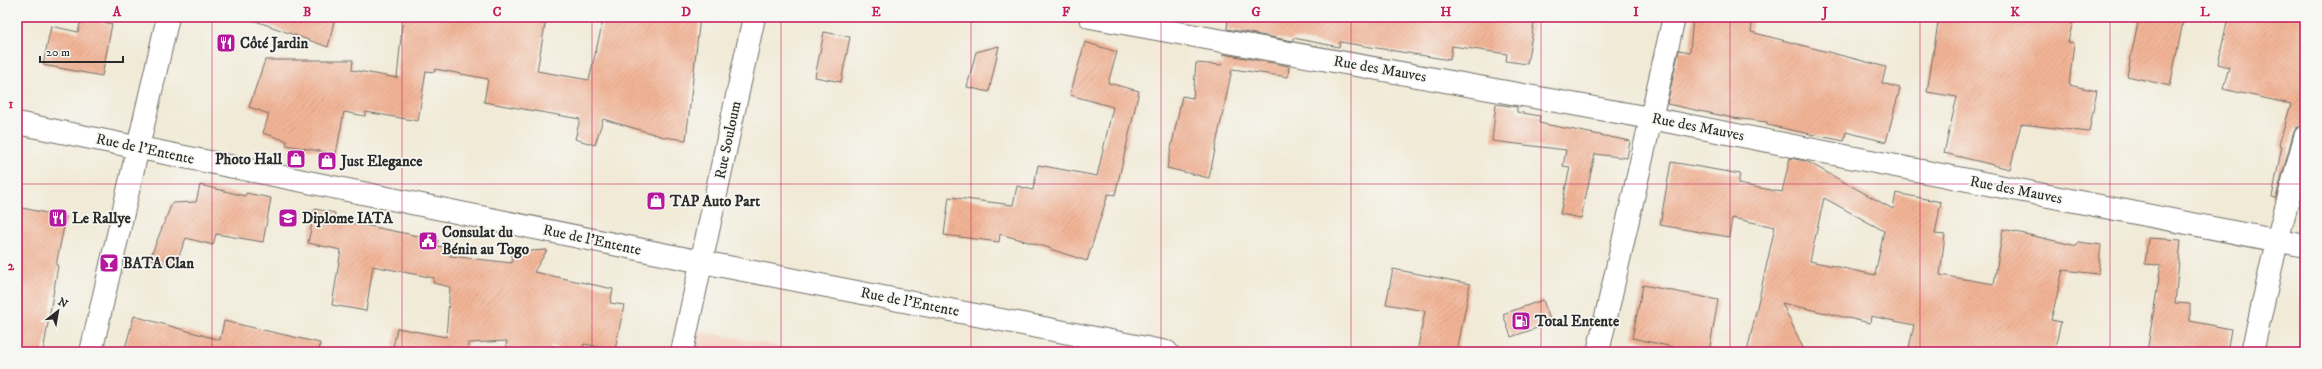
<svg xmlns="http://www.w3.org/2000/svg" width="2322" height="369" viewBox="0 0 2322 369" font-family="'IM FELL DW Pica',serif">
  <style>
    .built { fill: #f5d3c1 }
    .building { fill: url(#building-hatch); fill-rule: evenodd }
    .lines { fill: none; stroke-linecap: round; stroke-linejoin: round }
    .minor-casing { stroke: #706e67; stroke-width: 24 }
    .minor { stroke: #fff; stroke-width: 22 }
    .grid { fill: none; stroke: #c2185b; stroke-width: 1; stroke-opacity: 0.55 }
    .labels { text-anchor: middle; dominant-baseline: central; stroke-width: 3.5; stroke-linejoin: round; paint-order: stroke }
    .poi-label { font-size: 15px; font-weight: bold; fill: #2b2b2b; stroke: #f6f6f2; text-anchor: start }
    .street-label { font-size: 15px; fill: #2b2b2b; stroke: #f6f6f2 }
    .neatline { fill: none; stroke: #c2185b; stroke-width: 1.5 }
    .grid-label { font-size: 13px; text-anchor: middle; font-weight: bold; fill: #c2185b }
  </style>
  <defs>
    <pattern id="building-hatch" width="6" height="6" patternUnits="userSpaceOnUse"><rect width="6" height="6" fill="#f2b496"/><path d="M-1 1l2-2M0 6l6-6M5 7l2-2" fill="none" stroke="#d09b81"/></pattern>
  </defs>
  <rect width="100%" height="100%" fill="#f6f6f2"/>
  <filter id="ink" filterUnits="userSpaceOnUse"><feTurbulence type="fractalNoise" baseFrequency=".025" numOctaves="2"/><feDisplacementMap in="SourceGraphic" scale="8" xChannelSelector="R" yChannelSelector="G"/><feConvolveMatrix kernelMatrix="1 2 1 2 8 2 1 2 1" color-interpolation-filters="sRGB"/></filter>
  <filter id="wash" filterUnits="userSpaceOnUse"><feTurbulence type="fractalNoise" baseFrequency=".012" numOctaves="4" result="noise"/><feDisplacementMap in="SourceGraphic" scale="16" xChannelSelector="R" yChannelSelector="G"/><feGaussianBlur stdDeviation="0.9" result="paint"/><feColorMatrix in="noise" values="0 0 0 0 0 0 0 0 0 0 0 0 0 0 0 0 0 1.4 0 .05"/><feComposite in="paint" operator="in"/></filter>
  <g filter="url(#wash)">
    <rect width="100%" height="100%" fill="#f1ead7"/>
    <!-- built -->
    <path class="built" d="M693,330l119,22h-124z"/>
    <g id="blocks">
      <!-- building -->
      <path class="building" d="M82,17l30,7 -10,52 -59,-11 8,-39 27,6z
        M254,17h81l-7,30 -75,-27z
        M403,17h129l14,2 -9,52 52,9 15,-63h96l-14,123 -22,-3 -61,-18 -8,26 -20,-6 5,-20 -96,-17 4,-23 -53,-10v3l-9,-1 -8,50 -52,-9 -1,4 -21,-4 -8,42 -50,-9 1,-4 -24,-8 6,-19 -20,-7 16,-47h88l-1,10 45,8z
        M1228,17h307l-8,47 -21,-3 1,-7 -55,-8 -2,14 -110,-18 -1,5 -46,-9v3l-66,-12z
        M1693,17h60l-2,15 135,35 -4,16 18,5 -14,54 -40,-10 -2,9 -77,-16v-3l-34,-4 -66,-14 12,-54 11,2z
        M1939,17h135l-6,25 6,1 -5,42 28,6 -8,41 -68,-8 -11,45 -66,-16 13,-56 -30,-5z
        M2139,17h45l-14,69 -43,-10z
        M2228,17h77v45l-3,15 3,1v47l-9,3 -3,6 -17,64 -4,-1 10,-51 -3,-1 12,-41 -68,-15 6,-22 -11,-3z
        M824,32l26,5 -9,45 -26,-5z
        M1085,42l32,10 -9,31 31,8 -24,104 -7,-1 -21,67 -37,-12v-1l-50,-14 -1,8 -55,-7 5,-38 64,8 4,-19 16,4 5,-25 59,11 16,-69 -43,-12z
        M999,46l-10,46 -22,-5 9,-35z
        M1223,54l66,12 -1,11 -56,-8 -23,109 -42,-10 15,-72 11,2 3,-35 26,2z
        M1496,104l21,3v5l23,4 -1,7 91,18 -3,17 -32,-4 -14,64 -21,-4 10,-47 -7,-1 3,-16 -74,-9z
        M1790,158l16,3 87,48 3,-16 45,9 -6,32 10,1 -5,40 54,9 9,-55 74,17 1,-4 23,3 -3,29 -35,-4 -12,50 10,2 -7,30h-146l6,-27 -43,-9 -1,7 -88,-20 23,49h-58l28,-125 -43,-9 -3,19 -69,-12 11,-63 69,12 -2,10 44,8zM1824,198l60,33 -9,44 -65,-14z
        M200,185l45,11 1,-3 25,5 -8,44 -47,-8 -3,11 -27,-7 -12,30 -24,-10 22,-55 24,-1z
        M17,207l49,10 -10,48 2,1 -15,86h-26z
        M315,209l20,4 -1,6 104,21 -1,6 14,2 -1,8 62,7v-11l35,-2 -13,22 79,17 -3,14 14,2 -9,45 -31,-6 -2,8 -31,-6 -2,6h-44l2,-11 -39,2 -1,9h-75l5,-24 49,9 4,-50 -17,-4 1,-5 -61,-12 -7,45 -34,-6 9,-55 -33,-7z
        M2148,238l33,2 -6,63 15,1v17l41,8 -4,23h-80l14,-87 -16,-1z
        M1393,269l77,15 -13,68h-40l8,-41 -39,-7z
        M1643,285l75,15 -9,52h-27v-3l-50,-11z
        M1543,300l8,23 -40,14 -8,-23z
        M134,316l86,24 4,-19 96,22 -1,9h-195z"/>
    </g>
  </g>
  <g filter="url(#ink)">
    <use href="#blocks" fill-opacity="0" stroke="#706e67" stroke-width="1"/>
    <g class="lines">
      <!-- minor casing -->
      <g class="minor-casing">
        <path id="minor" d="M1090,17l560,101 655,128
          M17,123l685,139 465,90
          M91,352l77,-335
          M682,352l72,-335
          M1598,352l76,-335
          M2252,352l25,-111 28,-104"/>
      </g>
      <!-- minor -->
      <use href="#minor" class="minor"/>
    </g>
  </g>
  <!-- grid -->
  <path class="grid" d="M212,17v335M402,17v335M592,17v335M781,17v335M971,17v335M1161,17v335M1351,17v335M1541,17v335M1730,17v335M1920,17v335M2110,17v335M17,184h2288"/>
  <!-- icons -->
  <defs>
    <g id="restaurant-square" transform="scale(1)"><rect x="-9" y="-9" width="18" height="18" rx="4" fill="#b5179e" stroke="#f6f6f2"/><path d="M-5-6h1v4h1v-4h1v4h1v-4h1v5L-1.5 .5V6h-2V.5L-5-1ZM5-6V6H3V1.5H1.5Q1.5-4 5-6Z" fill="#fff"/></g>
    <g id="shop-square" transform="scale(1)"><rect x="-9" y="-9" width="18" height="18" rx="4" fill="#b5179e" stroke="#f6f6f2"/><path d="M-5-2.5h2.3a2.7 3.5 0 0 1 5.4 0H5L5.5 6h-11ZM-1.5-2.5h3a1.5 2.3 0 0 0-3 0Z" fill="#fff"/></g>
    <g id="school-square" transform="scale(1)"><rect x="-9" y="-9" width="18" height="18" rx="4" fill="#b5179e" stroke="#f6f6f2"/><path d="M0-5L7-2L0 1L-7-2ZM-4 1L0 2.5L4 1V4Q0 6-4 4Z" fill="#fff"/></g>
    <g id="civic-square" transform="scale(1)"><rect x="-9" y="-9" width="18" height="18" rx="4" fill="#b5179e" stroke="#f6f6f2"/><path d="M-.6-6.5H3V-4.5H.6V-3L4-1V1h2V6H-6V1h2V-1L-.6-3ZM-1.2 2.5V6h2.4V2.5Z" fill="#fff"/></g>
    <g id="bar-square" transform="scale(1)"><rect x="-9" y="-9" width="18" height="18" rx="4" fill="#b5179e" stroke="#f6f6f2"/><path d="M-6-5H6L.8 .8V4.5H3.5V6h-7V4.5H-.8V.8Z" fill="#fff"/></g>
    <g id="fuel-square" transform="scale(1)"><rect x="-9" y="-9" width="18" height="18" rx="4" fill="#b5179e" stroke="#f6f6f2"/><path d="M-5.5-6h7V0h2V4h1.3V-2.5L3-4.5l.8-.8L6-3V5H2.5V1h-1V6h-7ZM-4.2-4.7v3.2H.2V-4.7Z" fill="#fff"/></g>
  </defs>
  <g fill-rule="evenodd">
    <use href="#restaurant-square" x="226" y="43"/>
    <use href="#shop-square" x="296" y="159"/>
    <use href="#shop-square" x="327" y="161"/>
    <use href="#shop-square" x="656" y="201"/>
    <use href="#restaurant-square" x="58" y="218"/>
    <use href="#school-square" x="288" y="218"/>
    <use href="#civic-square" x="428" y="241"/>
    <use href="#bar-square" x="109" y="263"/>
    <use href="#fuel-square" x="1521" y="321"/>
  </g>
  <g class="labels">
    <!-- poi labels -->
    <g class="poi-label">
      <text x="240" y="43">Côté Jardin</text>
      <text x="282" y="159" text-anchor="end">Photo Hall</text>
      <text x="341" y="161">Just Elegance</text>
      <text x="670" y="201">TAP Auto Part</text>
      <text x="72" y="218">Le Rallye</text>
      <text x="302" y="218">Diplome IATA</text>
      <text x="442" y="232">Consulat du<tspan x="442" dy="17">Bénin au Togo</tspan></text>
      <text x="123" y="263">BATA Clan</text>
      <text x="1535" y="321">Total Entente</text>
    </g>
    <!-- street labels -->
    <g class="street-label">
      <text transform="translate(1380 69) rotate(10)">Rue des Mauves</text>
      <text transform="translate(1698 127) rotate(11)">Rue des Mauves</text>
      <text transform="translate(728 140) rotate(-78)">Rue Souloum</text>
      <text transform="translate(145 149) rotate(12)">Rue de l'Entente</text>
      <text transform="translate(2016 190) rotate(11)">Rue des Mauves</text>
      <text transform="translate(592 240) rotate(12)">Rue de l'Entente</text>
      <text transform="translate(910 302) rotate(11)">Rue de l'Entente</text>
    </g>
  </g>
  <!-- margin -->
  <rect width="2322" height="369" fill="none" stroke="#f6f6f2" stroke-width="44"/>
  <!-- north arrow -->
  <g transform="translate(58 311) rotate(31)" stroke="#f6f6f2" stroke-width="3" paint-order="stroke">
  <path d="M0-3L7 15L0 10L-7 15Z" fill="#2b2b2b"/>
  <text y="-6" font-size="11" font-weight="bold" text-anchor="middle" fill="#2b2b2b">N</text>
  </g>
  <!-- scale -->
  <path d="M40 56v6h83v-6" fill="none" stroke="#2b2b2b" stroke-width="2"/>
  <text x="46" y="56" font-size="12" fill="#2b2b2b" stroke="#f6f6f2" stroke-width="3" paint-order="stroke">20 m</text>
  <rect x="22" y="22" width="2278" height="325" class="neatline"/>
  <g class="grid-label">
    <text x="117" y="16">A</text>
    <text x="307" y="16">B</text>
    <text x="497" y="16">C</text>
    <text x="686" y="16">D</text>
    <text x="876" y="16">E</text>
    <text x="1066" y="16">F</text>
    <text x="1256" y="16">G</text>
    <text x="1446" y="16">H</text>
    <text x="1636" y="16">I</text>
    <text x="1825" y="16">J</text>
    <text x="2015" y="16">K</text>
    <text x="2205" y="16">L</text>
    <text x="11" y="108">1</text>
    <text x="11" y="270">2</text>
  </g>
</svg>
